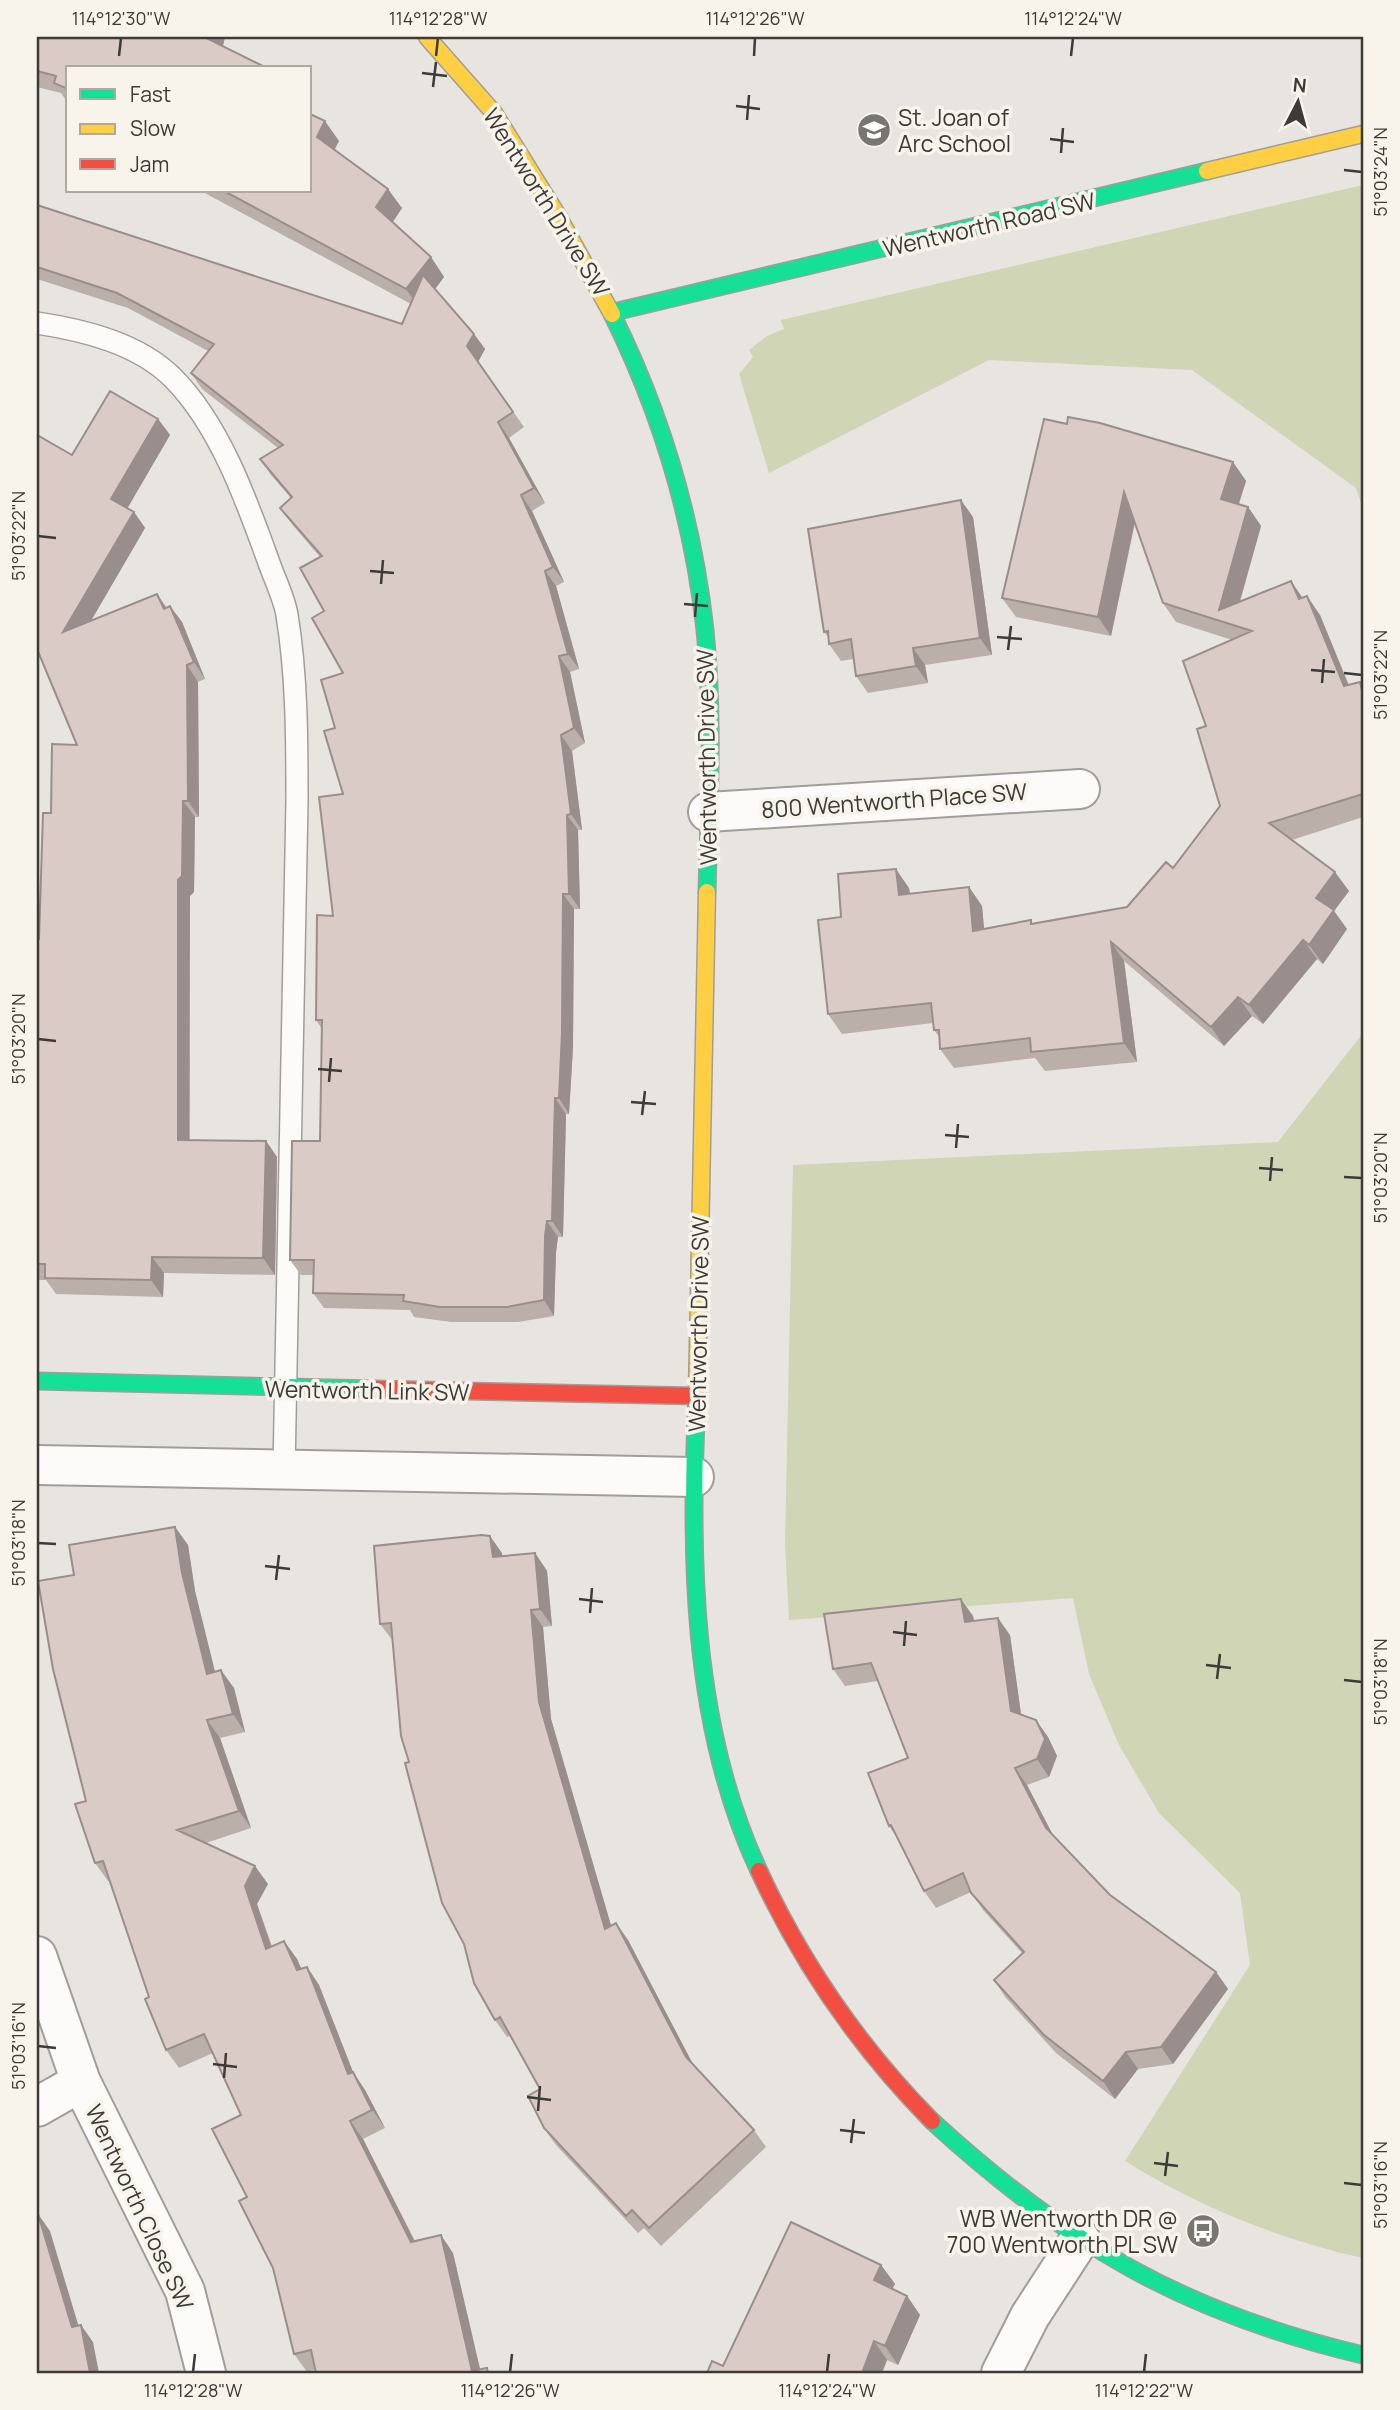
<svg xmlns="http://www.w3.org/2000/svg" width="1400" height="2410" viewBox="0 0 1400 2410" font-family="Manrope,sans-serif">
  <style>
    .green { fill: #cfd5b5 }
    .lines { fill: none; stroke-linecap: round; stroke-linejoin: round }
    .lane-casing { stroke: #a09e9b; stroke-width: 24 }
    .street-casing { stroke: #a09e9b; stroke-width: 42 }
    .fast-casing { stroke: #a09e9b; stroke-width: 19 }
    .slow-casing { stroke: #a09e9b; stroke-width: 19 }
    .jam-casing { stroke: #a09e9b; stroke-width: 19 }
    .lane { stroke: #fcfbfa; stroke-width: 21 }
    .street { stroke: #fcfbfa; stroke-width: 38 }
    .fast { stroke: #16e098; stroke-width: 16 }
    .slow { stroke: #ffcf43; stroke-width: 16 }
    .jam { stroke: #f24e42; stroke-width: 16 }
    .wall { fill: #bbafaa }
    .shaded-wall { fill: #998e8b }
    .building { fill: #dacbc6; stroke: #998e8b; stroke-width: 2 }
    .ticks { fill: none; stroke: #3d3b37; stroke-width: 2.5 }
    .labels { text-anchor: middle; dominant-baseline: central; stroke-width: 7; stroke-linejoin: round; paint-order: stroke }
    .poi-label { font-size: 23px; fill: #3d3b37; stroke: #f9f4eb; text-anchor: start }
    .street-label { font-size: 23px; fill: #3d3b37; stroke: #f9f4eb }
    .neatline { fill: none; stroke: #3d3b37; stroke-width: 2.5 }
    .ticks-label { font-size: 18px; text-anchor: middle; fill: #3d3b37 }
  </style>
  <rect width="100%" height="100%" fill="#e8e5e1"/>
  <!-- green -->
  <path class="green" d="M1363,185v325l-7,-22 -164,-118 -203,-10 -220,113 -30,-99 14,-17 -4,-7 18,-14 17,-7 -3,-9z
    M1363,1033v1225c-85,-19 -164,-51 -238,-97l125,-196 -10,-72 -81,-80 -40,-68 -30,-71 -16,-76 -284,22 -4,-76 8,-379 485,-23z"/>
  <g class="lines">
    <!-- lane casing -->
    <g class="lane-casing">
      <path id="lane" d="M37,323c46,7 101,20 136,55 46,46 73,121 95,182 6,18 16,37 19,55 10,62 10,124 10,186l-13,669"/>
    </g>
    <!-- street casing -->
    <g class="street-casing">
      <path id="street" d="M708,812l372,-23
        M37,1465l657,12
        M37,1956l44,126 104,209 21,82
        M37,2107l44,-25
        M1001,2373l29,-57 50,-77"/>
    </g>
    <!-- fast casing -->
    <g class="fast-casing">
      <path id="fast" d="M614,312l593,-141
        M612,314c49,99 81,206 93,316 9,87 4,175 2,262
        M37,1381l336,8
        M697,1394c-7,159 -7,330 62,477
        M932,2121c135,124 253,192 431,234"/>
    </g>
    <!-- slow casing -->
    <g class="slow-casing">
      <path id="slow" d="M427,37l67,76 64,103 54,98
        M1207,171l156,-37
        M697,1394l10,-502"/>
    </g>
    <!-- jam casing -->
    <g class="jam-casing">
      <path id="jam" d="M373,1389l324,7
        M759,1871c43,93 101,177 173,250"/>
    </g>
    <!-- lane -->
    <use href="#lane" class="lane"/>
    <!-- street -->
    <use href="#street" class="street"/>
    <!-- fast -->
    <use href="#fast" class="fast"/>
    <!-- slow -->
    <use href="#slow" class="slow"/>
    <!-- jam -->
    <use href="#jam" class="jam"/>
  </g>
  <!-- wall -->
  <path class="wall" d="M37,37h188l-2,9 -155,22v35l-7,-10 -24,-6z
    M339,141l-4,8 67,59 -9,14 38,35 13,20 -9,12 39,45 11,15 -7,13 46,65 -15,11 36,65 -13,8 32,71 -8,4 23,83 -9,3 15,71 -13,8 10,79h-4l2,79h-6l-1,138 -4,67h-3l-3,123h-5l-2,15 -2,64 -36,6h-67l-37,-5 -4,-7 -86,-2 -11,-15 1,-18h-13l-11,-15 30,-119 2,-112 -6,-9 17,-104 10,-122 -8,-66 8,-55 -19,-62 -4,-54 -29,-34 -11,-15 11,-10 -20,-23 -11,-16 18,-11 -76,-59 -11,-16 17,-22 -80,-43 -91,-29v-74l365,119 9,-20 -210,-113h109z
    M158,419l12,16 -43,73 7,4 11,16 -54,93 66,-27 10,14 15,14 23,57 -7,3 1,135h-4l-1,75 -4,4v244l76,1 11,16 -2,118 -111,-2 -1,24 -107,-3 -10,-14h-9v-341h2l12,-126 26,-68 -5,-290z
    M1233,462l13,19 -7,23 9,3 13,19 -21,76 51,-21 11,17 18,17 29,70 11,-3 3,5v130l-71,23 57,51 -15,20 13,18 -24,35 -6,-5 -54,65 -11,-8 -28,30 -100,-85 13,101 -92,9 -10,-13 -81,10 -14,-19v-11l-6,-8 -1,-7 -91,11 -14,-20 13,-97 68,-29 1,6 59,-7 13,19 2,23 49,-5 94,-17 46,-39 47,-62 -14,-80 26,-86 -56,-18 -13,-19 -28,-80 -24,113 -95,-19 -14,-19z
    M973,517l19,138 -67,10 3,18 -60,10 -12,-17 -3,-17 -12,2 -12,-17v-6l-5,-6z
    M175,1527l13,18 7,46 20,81 19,16 11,44 -25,6 31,90 -45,15 62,41 -11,20 15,42 12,-5 13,18 4,10 6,-2 12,18 34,87 12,18 20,38 -22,11 52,102 38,12 27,117 10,3 -175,-3 -8,2 -13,-18 -21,-86 -26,-71 -6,-82 -28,-62 -34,15 -13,-18 -56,-169h-2l-13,-18 -9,-62 -12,-226z
    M502,1553v3l33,-3 12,18 5,55 -9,1 8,92 60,207 17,14 65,124 61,66 12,17 -105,99 -17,-18 -6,5 -82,-88 -12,-17 -4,-39 -30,-53 -3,1 -12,-17 -31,-76 -55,-182 -16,-121 -13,-17z
    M973,1616l1,5 36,14 11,80 27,22 9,19 -8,21 -22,8 26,50 57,60 106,77 12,17 -55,75 -35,5 -23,30 -59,-46 -50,-55 -12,-18 28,-27 -39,-43 -12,-18 -35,16 -12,-17 -24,-49 -11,-16 19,-68 -30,-77 -33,5 -12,-17z
    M881,2265l14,19 -3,5 15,7 13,19 -22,50 -11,-5 -5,13h-175l16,-7z"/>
  <!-- shaded-wall -->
  <path class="shaded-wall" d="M206,37h19l-5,21 -14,-20z
    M325,121l14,20 -8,15 -14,-19z
    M388,189l14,19 -12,18 -14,-19z
    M431,257l13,20 -24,32 -14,-20z
    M474,334l11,15 -7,13 -11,-16z
    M158,419l12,16 -47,81 -12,-17z
    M498,422l11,16 36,65 -11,-15z
    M1233,462l13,19 -12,37 -13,-19z
    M1124,492l13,19 -26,125 -13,-19z
    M521,495l11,16 32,71 -11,-15z
    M961,500l12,17 19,138 -12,-17z
    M1248,507l13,19 -28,99 -14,-15z
    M134,512l11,16 -70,120 -12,-16z
    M545,571l11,15 23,83 -11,-15z
    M1291,581l13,19 -5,-1z
    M157,594l11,17 -4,-2z
    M1307,596l13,19 37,91 -13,-20z
    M170,606l12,16 23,57 -11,-17z
    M913,648l12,17 3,18 -12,-17z
    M559,656l11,16 15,71 -11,-15z
    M187,665l11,17 1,135 -11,-16z
    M561,735l11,16 10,79 -11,-16z
    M183,801l12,16 -1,75 -4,4 -1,261 -11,-17v-260z
    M567,815l11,15 2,79 -11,-15z
    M896,869l13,19 4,26 -14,-19z
    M1335,872l14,19 -15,20 13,18 -24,35 -14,-19 7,-47z
    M969,887l13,19 4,44 -13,-19z
    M563,894l11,15 -1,138 -4,67 -10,-16z
    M1303,940l14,19 -54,65 -14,-19z
    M1111,942l13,19 13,101 -13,-19z
    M1238,997l14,19 -28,30 -13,-19z
    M555,1098l11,16 -3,123 -11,-16z
    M266,1141l11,16 -2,118 -12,-17z
    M547,1221l11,16 -2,15 -2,64 -10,-16 1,-64z
    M152,1257l12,16 -1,24 -12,-17z
    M175,1527l13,18 7,46 25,101 -13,-18 -25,-101z
    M490,1536l12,17 2,21 -11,-17z
    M535,1553l12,18 5,55 -12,-17z
    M961,1599l12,17 4,23 -12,-17z
    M531,1610l12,17 8,92 66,227 -12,-17 -66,-227z
    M998,1618l12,17 13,93 -12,-17z
    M221,1670l13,18 11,44 -12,-18z
    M207,1720l13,18 31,90 -12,-17z
    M1036,1720l12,17 9,19 -8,21 -12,-18z
    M1015,1768l12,17 31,60 -12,-17z
    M255,1866l13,18 -11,20 21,63 -12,-18 -21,-63z
    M616,1923l12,17 70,134 -12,-17z
    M284,1941l13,18 13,29 -13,-18z
    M307,1967l12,18 34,87 12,18 20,38 -37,-54z
    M1216,1972l12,17 -55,75 -12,-17z
    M1126,2052l12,17 -23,30 -12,-18z
    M350,2121l13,18 61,121 -13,-18z
    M38,2214l12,17 34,113 -12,-17z
    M441,2235l12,18 28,120 -9,-2z
    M881,2265l14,19 -8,15 -13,-19z
    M907,2296l13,19 -22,50 -13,-19z
    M81,2325l12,17 6,31h-9z
    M874,2341l13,19 -5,13h-20z"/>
  <!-- building -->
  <path class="building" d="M37,37h169v1l61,30h-199v21l-14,-6 2,-7 -19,-5z
    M310,114l15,7 -8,16 71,52 -12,18 55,50 -25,32 -182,-98h86z
    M37,205l365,119 21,-49 51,59 -7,12 46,66 -15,10 36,66 -13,7 32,72 -8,4 23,83 -9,2 15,72 -13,7 10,79 -4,1 2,79h-6l-1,138 -3,66h-4l-3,123h-5l-2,15 -1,64 -37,7h-67l-37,-6 1,-6 -91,-2 1,-33h-24l2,-119h28l2,-121h-6l1,-105 16,1 -14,-119 24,-3 -19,-63 11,-3 -14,-48 22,-7 -31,-55 12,-7 -24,-43 22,-12 -42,-48 12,-11 -32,-38 23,-14 -92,-72 23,-29 -97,-51 -80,-26z
    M110,391l48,28 -47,80 23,13 -71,120 94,-38 7,15 6,-3 24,56 -7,3 1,136h-5l-1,75 -4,4v260l88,1 -3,117 -111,-1 -1,23 -106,-2v-14h-8v-325h2l4,-126h8l1,-69 25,1 -40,-96v-214l35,20z
    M1068,417l32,6 133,39 -12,37 27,8 -29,103 72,-29 8,18 8,-3 37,90 16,-4 3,12v100l-94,29 66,49 -19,26 18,12 -25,35 -6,-5 -54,65 -11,-8 -27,30 -100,-85 13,101 -93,9 -1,-14 -90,11 -1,-19h-5l-3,-27 -103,11 -10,-94 23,-3 -3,-43 58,-5 3,26 70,-8 4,44 58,-11v4l96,-17 39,-45 7,6 47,-62 -23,-77 9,-3 -23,-65 69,-30 -89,-28 -39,-111 -26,125 -96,-19 42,-179 23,5z
    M961,500l19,138 -67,10 3,18 -60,10 -5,-37 -22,5 -1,-13 -4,1 -16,-103z
    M175,1527l7,46 25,101 14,-4 12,44 -26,6 32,91 -62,19 78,36 -10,20 21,63 18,-8 13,29 10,-3 41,107 5,-2 19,38 -22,11 61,121 30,-7 31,136 15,-3 1,5h-172l-5,-23 -17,4 -21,-86 -34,-67 8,-4 -35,-68 29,-14 -37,-81 -38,16 -21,-51 4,-2 -46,-136 -8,2 -20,-59 11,-3 -33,-132 -15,-88 36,-6 -5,-30z
    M481,1535l9,1 3,21 42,-4 5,56 -9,1 8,92 66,227 11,-6 70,134 68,73 -105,98 -17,-18 -6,6 -82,-88 -16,-32 12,-7 -40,-72 -5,3 -21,-37 -10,-39 -22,-41 -37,-140 4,-1 -8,-26 -10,-113 -11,1 -6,-78z
    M961,1599l4,23 33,-4 13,93 25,9 9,19 -8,20 -22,9 31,60 64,67 106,77 -55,75 -35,5 -23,29 -59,-46 -50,-55 30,-28 -53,-59 -8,-20 -39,18 -33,-66 -2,1 -21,-53 40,-15 -37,-95 -38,6 -9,-55z
    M38,2214l34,113 9,-2 9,48h-53v-158z
    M791,2222l90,43 -7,15 33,16 -22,50 -11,-5 -12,32h-155l5,-12 11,5z"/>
  <!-- ticks -->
  <path class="ticks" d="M119,56l2,-18M436,56l2,-18M754,56l1,-18M1071,56l2,-18M422,73l25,3M433,87l3,-25M736,106l24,3M747,120l2,-25M1050,139l24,3M1061,153l2,-25M1344,170l18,2M38,536l18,2M370,571l24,2M381,584l2,-24M684,604l24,2M695,617l2,-24M997,637l25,2M1008,650l3,-24M1311,670l24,2M1344,673l18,2M1322,683l2,-24M38,1039l18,2M318,1069l24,2M329,1082l2,-24M631,1102l25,2M642,1115l3,-24M945,1135l24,2M956,1148l2,-24M1259,1168l24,2M1344,1177l18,1M1270,1181l2,-24M38,1543l18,1M265,1566l25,3M276,1580l3,-25M579,1599l24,3M590,1613l2,-25M893,1632l24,3M904,1646l2,-25M1206,1665l25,3M1217,1679l3,-25M1344,1680l18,2M38,2046l18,2M213,2064l24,3M224,2078l2,-25M527,2097l24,3M538,2111l2,-25M840,2130l25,3M851,2143l3,-24M1154,2163l24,3M1165,2176l3,-24M1344,2183l18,2M193,2372l2,-18M510,2372l2,-18M827,2372l2,-18M1144,2372l2,-18"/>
  <!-- icons -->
  <defs>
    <g id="school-disc" transform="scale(1.75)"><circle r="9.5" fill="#797672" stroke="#f9f4eb"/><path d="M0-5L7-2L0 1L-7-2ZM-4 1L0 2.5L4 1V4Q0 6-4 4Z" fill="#fff"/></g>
    <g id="bus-disc" transform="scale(1.75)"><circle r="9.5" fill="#797672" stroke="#f9f4eb"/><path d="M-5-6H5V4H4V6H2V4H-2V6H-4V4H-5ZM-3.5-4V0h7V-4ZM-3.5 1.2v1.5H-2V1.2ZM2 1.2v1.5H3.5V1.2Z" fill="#fff"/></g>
  </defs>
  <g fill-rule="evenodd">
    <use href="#school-disc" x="874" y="130"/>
    <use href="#bus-disc" x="1203" y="2231"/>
  </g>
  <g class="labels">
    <!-- poi labels -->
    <g class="poi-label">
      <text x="898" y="117">St. Joan of<tspan x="898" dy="26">Arc School</tspan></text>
      <text x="1178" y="2218" text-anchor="end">WB Wentworth DR @<tspan x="1178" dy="26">700 Wentworth PL SW</tspan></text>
    </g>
    <!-- street labels -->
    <g class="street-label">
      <text transform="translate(547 202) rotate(58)">Wentworth Drive SW</text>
      <text transform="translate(989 224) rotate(-13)">Wentworth Road SW</text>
      <text transform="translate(706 757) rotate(-91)">Wentworth Drive SW</text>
      <text transform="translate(894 800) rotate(-4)">800 Wentworth Place SW</text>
      <text transform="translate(698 1324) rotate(-89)">Wentworth Drive SW</text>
      <text transform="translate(367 1390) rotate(1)">Wentworth Link SW</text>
      <text transform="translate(140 2207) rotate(65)">Wentworth Close SW</text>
    </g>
  </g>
  <!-- border -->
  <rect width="1400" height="2410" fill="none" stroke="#f9f4eb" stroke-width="77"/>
  <!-- legend -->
  <rect x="66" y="66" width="245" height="126" fill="#f9f4eb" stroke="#aeaaa3" stroke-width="2"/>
  <rect x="80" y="89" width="35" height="10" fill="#16e098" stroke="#aeaaa3" stroke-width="2"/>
  <text x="130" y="102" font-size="21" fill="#3d3b37">Fast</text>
  <rect x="80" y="124" width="35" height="10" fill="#ffcf43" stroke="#aeaaa3" stroke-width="2"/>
  <text x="130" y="136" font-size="21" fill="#3d3b37">Slow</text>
  <rect x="80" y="159" width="35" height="10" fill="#f24e42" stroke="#aeaaa3" stroke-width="2"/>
  <text x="130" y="172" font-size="21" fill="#3d3b37">Jam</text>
  <!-- north arrow -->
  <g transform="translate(1298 102) rotate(6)" stroke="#f9f4eb" stroke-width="5" paint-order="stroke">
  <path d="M0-5L12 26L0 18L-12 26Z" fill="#3d3b37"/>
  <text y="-10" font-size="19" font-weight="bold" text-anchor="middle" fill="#3d3b37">N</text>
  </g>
  <rect x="38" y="38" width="1324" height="2334" class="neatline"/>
  <g class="ticks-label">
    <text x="121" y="25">114°12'30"W</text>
    <text x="438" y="25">114°12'28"W</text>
    <text x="755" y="25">114°12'26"W</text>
    <text x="1073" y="25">114°12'24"W</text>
    <text transform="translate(1381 172) rotate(-90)" y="6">51°03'24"N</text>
    <text transform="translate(19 536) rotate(-90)" y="6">51°03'22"N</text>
    <text transform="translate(1381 675) rotate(-90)" y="6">51°03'22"N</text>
    <text transform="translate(19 1039) rotate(-90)" y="6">51°03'20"N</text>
    <text transform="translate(1381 1178) rotate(-90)" y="6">51°03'20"N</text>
    <text transform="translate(19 1543) rotate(-90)" y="6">51°03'18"N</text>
    <text transform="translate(1381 1682) rotate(-90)" y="6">51°03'18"N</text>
    <text transform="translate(19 2046) rotate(-90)" y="6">51°03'16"N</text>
    <text transform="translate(1381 2185) rotate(-90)" y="6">51°03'16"N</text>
    <text x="193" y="2397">114°12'28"W</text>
    <text x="510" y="2397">114°12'26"W</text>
    <text x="827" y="2397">114°12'24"W</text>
    <text x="1144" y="2397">114°12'22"W</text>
  </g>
</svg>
